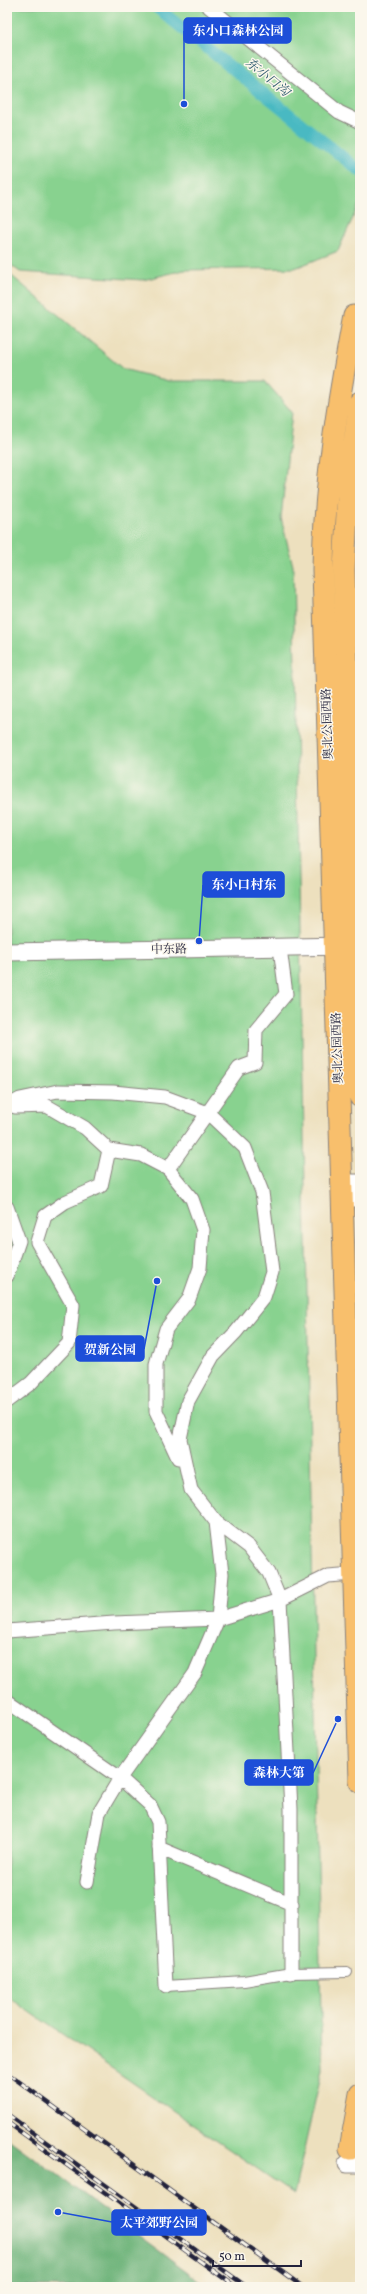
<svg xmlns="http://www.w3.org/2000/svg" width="367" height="2294" viewBox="0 0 367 2294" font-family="Vollkorn,'Noto Serif SC',serif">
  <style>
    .green { fill: #88d28f; stroke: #557a65 }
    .forest { fill: #6eb47a; stroke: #486b5a }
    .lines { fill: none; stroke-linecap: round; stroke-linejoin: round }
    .canal { stroke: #4ab9c2; stroke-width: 12 }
    .pedestrian-casing { stroke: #88817c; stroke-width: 12 }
    .minor-casing { stroke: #88817c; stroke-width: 15 }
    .tertiary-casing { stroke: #88817c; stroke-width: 19 }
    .primary-casing { stroke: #88817c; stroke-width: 23 }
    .pedestrian { stroke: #fff; stroke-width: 10 }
    .minor { stroke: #fff; stroke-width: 13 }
    .tertiary { stroke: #fff; stroke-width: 17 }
    .primary { stroke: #f8bf6c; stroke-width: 21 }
    .rail-casing { stroke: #22223b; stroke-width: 4.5 }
    .rail { stroke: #fbf7ec; stroke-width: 3; stroke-dasharray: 9; stroke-linecap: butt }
    .labels { text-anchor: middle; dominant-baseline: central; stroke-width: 3; stroke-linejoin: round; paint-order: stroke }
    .street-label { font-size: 12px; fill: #22223b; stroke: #fbf7ec }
    .water-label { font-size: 13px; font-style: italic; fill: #325e71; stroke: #fbf7ec }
    .leader { fill: none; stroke: #1d4ed8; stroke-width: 1.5 }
    .callout-dot { fill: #1d4ed8; stroke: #fbf7ec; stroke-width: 1.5 }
    .callout { fill: #1d4ed8; stroke: #1d4ed8; stroke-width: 1.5 }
    .callout-label { font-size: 13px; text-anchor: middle; font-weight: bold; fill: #fff }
  </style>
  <rect width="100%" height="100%" fill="#fbf7ec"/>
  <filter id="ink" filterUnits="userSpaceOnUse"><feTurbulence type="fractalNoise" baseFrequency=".025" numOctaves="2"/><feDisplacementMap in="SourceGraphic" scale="8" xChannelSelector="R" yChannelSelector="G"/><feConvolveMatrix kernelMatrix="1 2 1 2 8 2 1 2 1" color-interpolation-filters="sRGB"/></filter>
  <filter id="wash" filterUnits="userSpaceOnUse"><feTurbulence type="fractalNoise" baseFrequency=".012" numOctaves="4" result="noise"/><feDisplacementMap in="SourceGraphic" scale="16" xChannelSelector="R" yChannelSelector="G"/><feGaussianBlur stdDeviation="0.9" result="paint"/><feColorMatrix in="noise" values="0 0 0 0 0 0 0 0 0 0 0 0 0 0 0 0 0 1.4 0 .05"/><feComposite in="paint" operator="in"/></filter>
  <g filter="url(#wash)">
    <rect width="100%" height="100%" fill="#ede0be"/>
    <!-- green -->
    <path class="green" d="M7,7h353v195l-22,49 -43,17 -111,2 -41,10 -123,-8 -13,-10z
      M7,272l116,97 46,12h96l27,31 -11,106 12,48 29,1504 -28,124 -287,-198z"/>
    <!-- forest -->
    <path class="forest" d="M7,2138l201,149h-201z"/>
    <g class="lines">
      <!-- canal -->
      <path class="canal" d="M156,7l204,164"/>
    </g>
  </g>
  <g filter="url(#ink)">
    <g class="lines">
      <!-- pedestrian casing -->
      <g class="pedestrian-casing">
        <path id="pedestrian" d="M166,1986l78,-5 47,-8 56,-1"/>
      </g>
      <!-- minor casing -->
      <g class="minor-casing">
        <path id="minor" d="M209,7l130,105 21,10
          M7,1106l13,-7 38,-8 55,1 52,5 43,16 37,35 17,44 10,80 -8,25 -28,35 -23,24 -25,45 -8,38 11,51 25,32 33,25 20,26 11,27 11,209v164
          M109,1150l32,5 27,14 24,30 11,31 -3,38 -11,31 -23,30 -10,35v47l22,47
          M168,1169l71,-101 16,-6 1,-32 30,-36 -6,-46
          M7,1207l12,34 -12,35
          M7,1401l24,-18 38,-40 4,-38 -36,-63 8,-26 20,-14 36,-16 8,-36 -24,-22 -38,-22 -32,1
          M7,1631l107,-8 104,-4 62,-19 48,-24 26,-2
          M7,1700l113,78 30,27 8,17 8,164
          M159,1848l133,56
          M87,1882l12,-69 21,-35 75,-105 23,-54 4,-45 -6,-52"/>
      </g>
      <!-- tertiary casing -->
      <g class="tertiary-casing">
        <path id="tertiary" d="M7,952l340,-6
          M342,1183h18
          M342,1198h18
          M347,2164h13"/>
      </g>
      <!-- primary casing -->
      <g class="primary-casing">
        <path id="primary" d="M354,316c-16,85 -30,168 -31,255l37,1211
          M360,402l-11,76 -5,92 16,527
          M350,2149l10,-55"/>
      </g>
      <!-- pedestrian -->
      <use href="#pedestrian" class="pedestrian"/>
      <!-- minor -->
      <use href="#minor" class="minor"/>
      <!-- tertiary -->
      <use href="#tertiary" class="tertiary"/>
      <!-- primary -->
      <use href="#primary" class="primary"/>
      <!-- rail casing -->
      <g class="rail-casing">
        <path id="rail" d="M7,2073l296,214
          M7,2114l240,173
          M7,2122l229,165"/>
      </g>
      <!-- rail -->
      <use href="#rail" class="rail"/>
    </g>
  </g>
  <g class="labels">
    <!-- street labels -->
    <g class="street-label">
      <text transform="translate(328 724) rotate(-92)">奥北公园西路</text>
      <text transform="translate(169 950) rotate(-1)">中东路</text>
      <text transform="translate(338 1048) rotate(-92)">奥北公园西路</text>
    </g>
    <!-- water labels -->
    <g class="water-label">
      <text transform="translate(267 78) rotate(39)">东小口沟</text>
    </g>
  </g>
  <!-- callouts -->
  <path class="leader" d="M184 104L184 31M199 941L203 885M157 1281L144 1349M338 1719L313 1773M58 2212L112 2222"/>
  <g class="callout-dot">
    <circle cx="184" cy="104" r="4"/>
    <circle cx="199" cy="941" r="4"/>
    <circle cx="157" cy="1281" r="4"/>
    <circle cx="338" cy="1719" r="4"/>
    <circle cx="58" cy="2212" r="4"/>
  </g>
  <g class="callout">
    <rect x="184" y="18" width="107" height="25" rx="4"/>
    <rect x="203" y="872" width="81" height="25" rx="4"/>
    <rect x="76" y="1336" width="68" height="25" rx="4"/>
    <rect x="245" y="1760" width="68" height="25" rx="4"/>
    <rect x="112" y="2210" width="94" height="25" rx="4"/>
  </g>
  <g class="callout-label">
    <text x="238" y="35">东小口森林公园</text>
    <text x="244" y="889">东小口村东</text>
    <text x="110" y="1354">贺新公园</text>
    <text x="279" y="1777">森林大第</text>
    <text x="159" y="2227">太平郊野公园</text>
  </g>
  <!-- margin -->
  <rect width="367" height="2294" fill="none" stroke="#fbf7ec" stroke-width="24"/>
  <!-- scale -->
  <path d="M213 2260v6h88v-6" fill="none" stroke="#22223b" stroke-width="2"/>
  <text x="219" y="2260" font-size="12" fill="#22223b" stroke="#fbf7ec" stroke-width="3" paint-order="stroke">50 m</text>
</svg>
